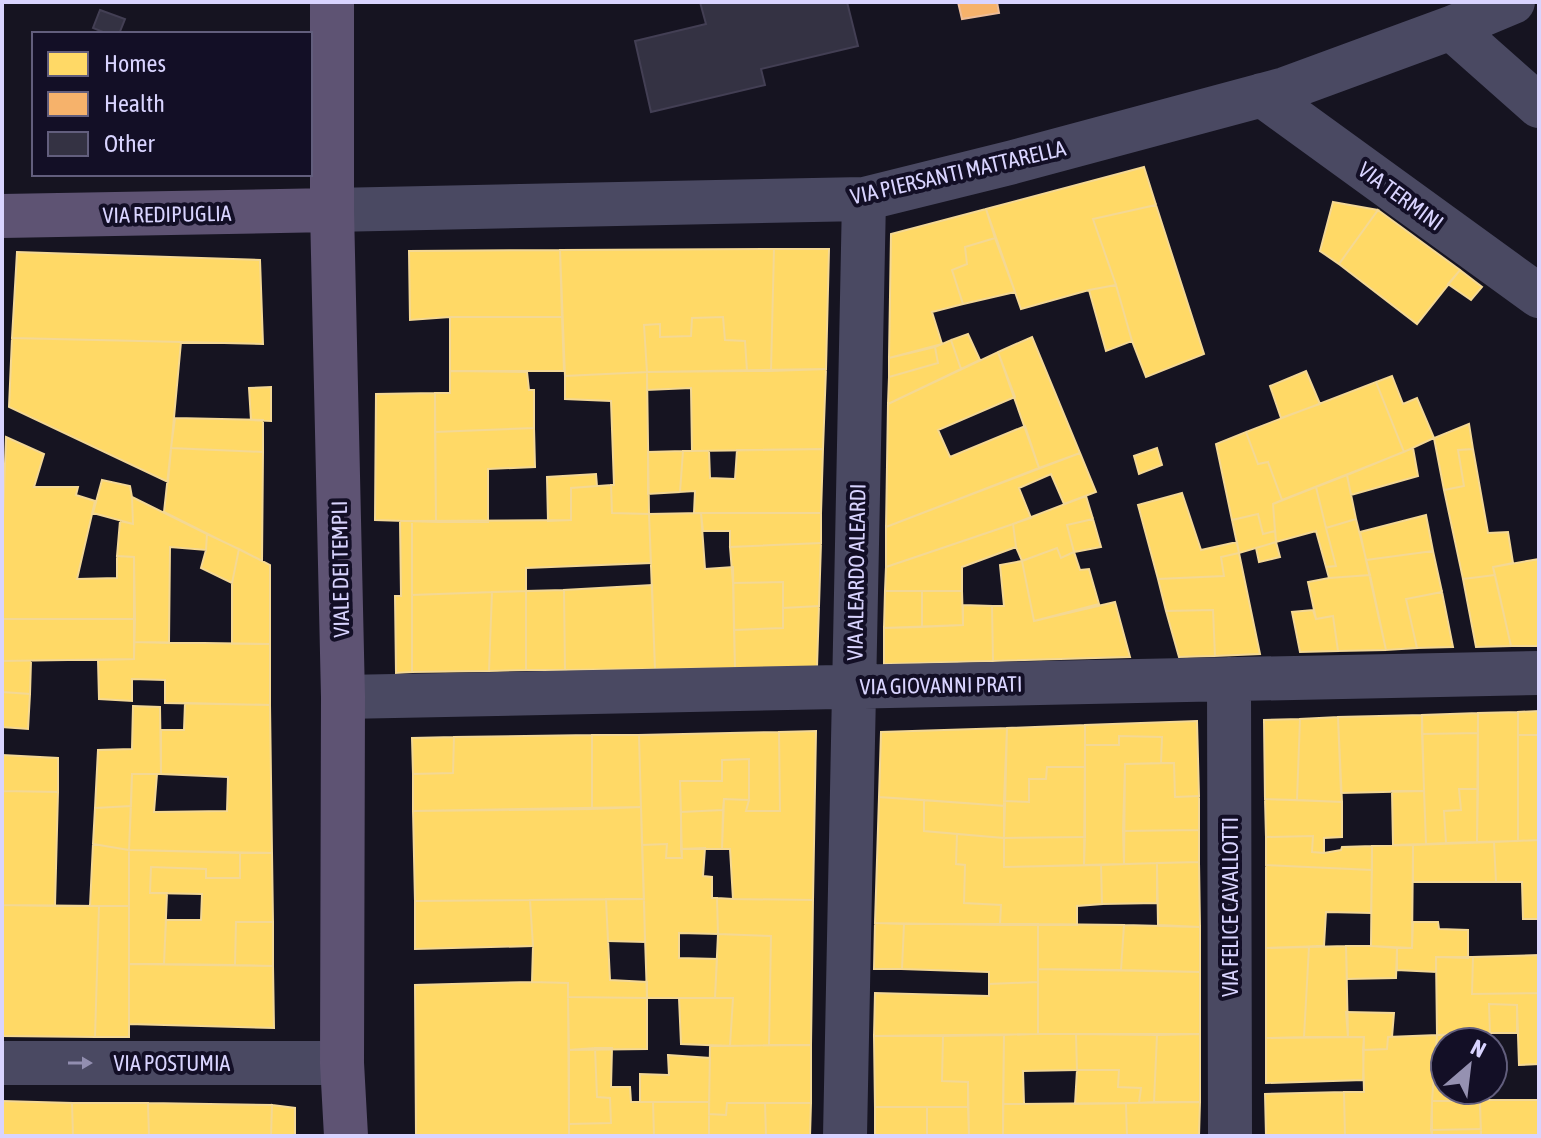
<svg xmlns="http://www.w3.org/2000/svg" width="1541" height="1138" viewBox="0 0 1541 1138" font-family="'Asap Condensed',sans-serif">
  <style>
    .homes { fill: #ffd966; stroke: #f4d894; stroke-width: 2 }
    .health { fill: #f6b26b; stroke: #edbc97; stroke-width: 2 }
    .building { fill: #343243; stroke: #433f54; stroke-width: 2 }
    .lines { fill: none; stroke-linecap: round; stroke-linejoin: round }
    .minor { stroke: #4a4962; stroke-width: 44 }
    .major { stroke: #5e5373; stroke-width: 44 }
    .oneway { fill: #928eb0 }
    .labels { text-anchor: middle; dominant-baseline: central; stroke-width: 8; stroke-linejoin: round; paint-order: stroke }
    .street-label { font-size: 22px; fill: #d9d4ff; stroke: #130f26 }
  </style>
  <rect width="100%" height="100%" fill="#161421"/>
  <!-- homes -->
  <path class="homes" d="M1144,167l12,38 -63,14 23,66 -27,5 -68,19 -35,-100z
    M1333,202l45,8 -39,54 -19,-13z
    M1156,205l48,149 -58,23 -14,-36 -16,-56 -23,-66z
    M986,209l9,29 -30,9 2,17 -15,6 11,34 -31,8 10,32 -53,14 2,-124z
    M1378,210l82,60 -43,54 -78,-60z
    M995,238l20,54 -52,12 -11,-34 15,-6 -2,-17z
    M774,249l-3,122h-24l-2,-30 -20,-1 -2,-23 -31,1 -1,18 -31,1v-13l-16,1 3,47 -82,4 -5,-126z
    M774,249h55l-3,120 -55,2z
    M560,250l2,67h-112l-40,3 -1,-69z
    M17,252l243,8 3,84 -251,-6z
    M1460,270l22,17 -11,13 -23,-16z
    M1116,285l16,56 -26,10 -17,-61z
    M450,317h112l2,54h-114z
    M723,317l2,23 20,1 2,30 -100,1 -3,-47 16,-1v13l31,-1 1,-18z
    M968,334l12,26 -19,9 -10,-29z
    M1032,337l48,116 -41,15 -41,-116z
    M12,338l169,4 -13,140 -159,-75z
    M951,340l10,29 -73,35 1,-27 49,-14 -3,-16z
    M935,347l3,16 -49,14v-19z
    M998,352l17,45 -77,33 12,27 75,-31 14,42 -153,59 2,-123z
    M826,369l-3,80 -131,2 -1,-63 -44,2v-18z
    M450,371l77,1 2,18h5v38l-99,4v-39h15z
    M1306,371l14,33 -39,14 -11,-32z
    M647,372l2,142 -37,-1 -1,-28h3l-3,-84 -46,-2v-23z
    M1392,376l11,28 14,-6 17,40 -30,14 -28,-70z
    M1376,382l28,70 -122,48 -14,-38 -10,2 -12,-32z
    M271,387v34l-20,-1 -2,-32z
    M435,393l1,129 -61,-2 1,-126z
    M175,418l88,2v32l-92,-4z
    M1469,424l4,25 -15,1 6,36 -20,4 -10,-52z
    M534,428l1,39 -47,2v53h-52l-1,-90z
    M1246,432l12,32 10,-2 14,38 -9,4 2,27 -12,3 -5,-20 -26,6 -16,-76z
    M6,437l38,17 -10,33h44l-2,8 19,6 -18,78 40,-1v-22l17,1 1,62h-133v-76z
    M171,448l92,4 -1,109 -98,-49z
    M1157,448l5,17 -23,9 -5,-18z
    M1413,448l5,28 -67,19 -4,-20z
    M823,449l-2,64h-127l1,-22 -15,1 3,-41h26l1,27 25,1 2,-29z
    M1473,449l15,84 20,-1 5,31 -20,4 2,8 -32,4 -19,-89 20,-4 -6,-36z
    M683,451l-3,41 -32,2v-42z
    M1080,453l16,39 -32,12 -13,-30 -32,14 12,30 -145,49v-40z
    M596,474l1,12 -26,2v32l-23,1 -1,-44z
    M1347,475l9,44 -30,9 -10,-41z
    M102,480l28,6 2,11 1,27 -40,-11z
    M611,485l1,28 37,1 2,49 -125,5v23l-114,4v-74l159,-1v-32z
    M1316,487l10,41 10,38 -10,1 -10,-36 -40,11 -3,-38z
    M1182,493l19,57 36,-8 2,11 -18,4 3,19 -66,3 -20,-74z
    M1086,496l7,23 -26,6 7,27 -13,6 -4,-10 -35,13 -6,-14 -3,-23z
    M132,497l75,37 -1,16 -36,-3 -1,96 -35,-1v-85l-17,-1 3,-35 13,3z
    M701,513l4,56 28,-2 2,101 -80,1 -6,-155z
    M701,513h120v30l-91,4v-16h-27z
    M1258,514l5,20 12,-3 1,11 -37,11 -7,-33z
    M1426,515l7,36 -67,9 -6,-28z
    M1093,519l8,28 -27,5 -7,-27z
    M1356,519l14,56 -41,3 -3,-11 10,-1 -10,-38z
    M400,521h12v151l-16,1 -1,-77h6z
    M1013,524l3,23 -54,20v24h-77l1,-24z
    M207,534l32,15 -7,34 -31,-15 5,-18z
    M1276,542l4,15 -21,5 -3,-14z
    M821,543l-2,63 -36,2v-26l-50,1 -3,-36z
    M1057,548l4,10 13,-6 6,18 9,-1 10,35 -65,17 -12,-60z
    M239,549l31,16v79h-38v-61z
    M1433,551l9,41 -36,7 11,49 -31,2 -20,-90z
    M1239,553l21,101 -45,2 -2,-46 -47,1 -8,-32 66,-3 -3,-19z
    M1539,559v87h-28l-18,-79z
    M1022,561l12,60 81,-19 15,55 -137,4 -1,-55h12l-4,-41z
    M1370,575l16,75 -48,1 -5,-35 -17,3 -8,-37 21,-4z
    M1495,575l16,71 -35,1 -13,-68z
    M783,582v46l-49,2 -1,-47z
    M652,585l3,84 -90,1 -1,-80z
    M564,590l1,80h-39v-79z
    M526,591v79l-37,1 3,-79z
    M885,591h37v36l-38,1z
    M922,591h40l1,34 -41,2z
    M492,592l-3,79 -77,1v-77z
    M1442,592l11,55 -36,1 -11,-49z
    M963,605l29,1 1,55 -109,3v-36l79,-3z
    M819,606l-2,61 -82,1 -1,-38 49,-2v-20z
    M1213,610l2,46 -36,1 -13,-46z
    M1313,610l3,9 17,-3 5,35 -38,1 -8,-40z
    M2,619h133l-1,40 -132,2z
    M134,642l136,2v61l-105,-2v-23l-33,-1v22l-33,-2 -1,-39 36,-1z
    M2,661h29l-1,33 -28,-2z
    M2,692l28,2 -2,35 -26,-2z
    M185,703l85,2 2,148 -143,-3 3,-76h25l-3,38 73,-1 1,-34 -67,-3v-44h23z
    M133,706l27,1 1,67h-29l-1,32 -36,2 3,-58 34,-1z
    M1539,711v24h-21v-23z
    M1518,712v129l-41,1 1,-129z
    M1478,713v20l-56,1v-19z
    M1422,715l2,76 -83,2 -3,-76z
    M1338,717l4,85 -45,-2 3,-81z
    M1300,719l-3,81 -32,-1 -1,-79z
    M1197,721l2,75 -24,1 -1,-34h-13l1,-26 -43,-1v9h-34v-20z
    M1085,725v42h-38l-1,12h-17v23l-25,-1 3,-73z
    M1007,728l-2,78 -126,-9 2,-65z
    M816,731l-3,169 -80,-1 -3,-50h-8l2,-50 25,1 -3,11h34l-1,-79z
    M779,732l1,79h-34l3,-11v-41l-27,1v21h-42l2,77h-16l1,-14 -25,1 -3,-110z
    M1478,733v56h-19l2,21 -17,1 2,32 -20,1 -4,-110z
    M592,735v74l-179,2v-37l40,-1 1,-36z
    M592,735h47l2,72 -49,2z
    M1518,735h21v105l-21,1z
    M1119,736l43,1 -1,26 -36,1 -1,100 -40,1 1,-120h34z
    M454,737l-1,36 -40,1 -1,-36z
    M2,755l56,3v34l-56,-1z
    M749,759v41l-25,-1 -1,11 -42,2 -1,-31h42v-21z
    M1174,763l1,34 24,-1v34l-76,1 2,-67z
    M1047,767h38v70l-81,1v-37l25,1v-23h17z
    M1459,789h19l-1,53 -31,1 -2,-32 17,-1z
    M2,791l56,1 -3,114 -53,-1z
    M1392,791h32l2,53 -33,1z
    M879,797l45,3v31l33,3 -1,30 9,1 -1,38 37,2 -1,20 -125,-2z
    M1265,799l77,3v35l-18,1v15l-12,-1 1,-16 -47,1z
    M924,800l81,6 -1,32 -80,-7z
    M131,806l-2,44 -36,-6 2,-36z
    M641,807l3,92 -229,2 -2,-90z
    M723,810l-1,39h-41v-37z
    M1199,830v32l-75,2 -1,-33z
    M957,834l47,4v29l97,-2 1,39 -25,2v19h-77l1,-20 -37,-2 1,-38 -9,-1z
    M1313,836l-1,16 12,1 17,-3 1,-3 30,-1v24l-106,-5v-28z
    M1085,837l-1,28 -80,2v-29z
    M1539,840v79h-16l-1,-37h-26l-2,-40z
    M1494,842l2,40h-83v-37z
    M93,844l36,6v56h-39z
    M667,844l-1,14h16l-1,-9 24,-1 -2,28 9,1v21h5l1,36 -39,-1v25l38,1 -2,39h-68l-5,-153z
    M1413,845l-1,103 -41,-2 1,-100z
    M129,850l111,3v25h-34v-9l-55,-2 -1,26h17l-3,71h-35z
    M240,853h32l1,69h-37l-1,43 -71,-1 2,-44h35l1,-26 -52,-1 1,-26 55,2v9h34z
    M1199,862l1,65 -42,-2 -1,-62z
    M1157,863v40l-55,1 -1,-39z
    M1266,865l106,5 -1,43 -45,-1 -2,34 -58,2z
    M717,898l16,1 80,1 -2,145h-42l2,-109 -53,-2z
    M606,899l4,81 37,2v16l-79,-1v-14l-36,-1 1,-36 -3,-46z
    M606,899h38l1,43 -37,-1z
    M530,900l3,46 -118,3v-48z
    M2,905l97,1 -4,131 -93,-1z
    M99,906h30v131h-34z
    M236,922h37v44l-38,-1z
    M1413,922h25l1,7 29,1v28l-32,-1v15l-39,-2v-22h15z
    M875,923l29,1 -2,45h-28z
    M904,924h134v58l-49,2v-12l-87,-3z
    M1038,924l86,1 -3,45 -83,-1z
    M1124,925l76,2v45l-79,-2z
    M718,934l53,2 -2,109 -39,1 3,-48h-18z
    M1346,946h25l26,2 -1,30 -49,1z
    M1346,946l2,91h-44l5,-90z
    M1309,947l-5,90 -38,1v-90z
    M1539,955v38l-67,1 1,-37z
    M1436,957h37l-1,37 67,-1v71l-20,1 -2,-60 -28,-1 1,29 -53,2z
    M129,964l144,2 1,62 -145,-4z
    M1038,969l162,3v62h-162z
    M532,982l36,1 1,153h-153l-1,-151z
    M1038,982v52l-164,2 1,-43 114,3v-12z
    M568,997l79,1v51l-78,1z
    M679,998h54l-3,48 -49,-2z
    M1489,1004l28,1v28h-27z
    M1346,1012l48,1 -2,24h-4l-1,12 -24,1 1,-13h-16z
    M1038,1034h38l1,36 -54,1 1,33h-21l1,-69z
    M1076,1034l81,1 -3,67 -15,1 2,-15 -23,-1 1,-17h-42z
    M1200,1034v68h-46l3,-67z
    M1004,1035l-1,101h-34l-1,-54 -26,-1 1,-45z
    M1437,1035h14l1,7h-7v48h8v11h-21z
    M1437,1035l-5,66v35h-87l-1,-44h20l-1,-42 24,-1 1,-12z
    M1451,1035h25v7h-24z
    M874,1036h69l-1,45 26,1v25h-93z
    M1364,1037l-1,43 -97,3v-45z
    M811,1045v58h-84l-1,12 -17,-1 1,-68z
    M595,1048l2,49 13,1 1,25 -42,1v-74z
    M595,1048h17l-1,39h19l1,15h22l1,34h-85v-12l42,-1 -1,-25 -13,-1z
    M668,1055l42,3 -1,44h-69v-28l29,1z
    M1077,1070h42l-1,17 23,1 -2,15 -64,1z
    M1453,1090h26l2,39 -50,1 1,-29h21z
    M1344,1092l1,44h-79l-1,-42z
    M1480,1100h59v36h-58z
    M2,1101l70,2 1,33h-71z
    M653,1102h56v34h-55z
    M1200,1102l-1,34h-72l-1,-33z
    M72,1103h76l1,33h-76z
    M148,1103l124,2 -1,31h-122z
    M727,1103h38l1,33h-57v-22l17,1z
    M765,1103h46l-1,33h-44z
    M1126,1103l1,33h-124v-32z
    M272,1105l23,3v28h-24z
    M875,1107h52v29h-52z
    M927,1107h41l1,29h-42z
    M1481,1129v7h-49l-1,-6z"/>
  <!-- health -->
  <path class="health" d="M958,2h39l2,11 -37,6z"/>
  <!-- building -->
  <path class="building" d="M700,2h147l11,44 -97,23 4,16 -114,27 -16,-71 71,-17z
    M100,10l25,9 -6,15h-11l-15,-6z"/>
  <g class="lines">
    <!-- minor -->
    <path class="minor" d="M1451,28l88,78
      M1262,95l277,201
      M332,210l532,-11 149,-37 272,-73 166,-61 62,-26
      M1229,679l1,457
      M343,697l1196,-24
      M2,1063h340
      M845,1136l19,-937"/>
    <!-- major -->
    <path class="major" d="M332,2v208l11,487 -1,366 4,73
      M2,216l330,-6"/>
  </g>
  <!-- one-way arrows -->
  <defs><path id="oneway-solid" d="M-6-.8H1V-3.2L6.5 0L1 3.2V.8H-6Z" transform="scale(2)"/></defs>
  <use class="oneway" href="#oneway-solid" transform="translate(80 1063)"/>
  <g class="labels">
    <!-- street labels -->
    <g class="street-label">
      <text transform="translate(958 172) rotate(-13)">VIA PIERSANTI MATTARELLA</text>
      <text transform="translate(1401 196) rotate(36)">VIA TERMINI</text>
      <text transform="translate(167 214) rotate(-1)">VIA REDIPUGLIA</text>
      <text transform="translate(340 569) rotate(-91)">VIALE DEI TEMPLI</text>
      <text transform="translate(856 572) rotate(-89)">VIA ALEARDO ALEARDI</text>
      <text transform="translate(941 685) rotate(-1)">VIA GIOVANNI PRATI</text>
      <text transform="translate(1230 907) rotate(-90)">VIA FELICE CAVALLOTTI</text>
      <text x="172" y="1063">VIA POSTUMIA</text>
    </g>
  </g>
  <!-- border -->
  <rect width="1541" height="1138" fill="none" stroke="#d9d4ff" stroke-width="8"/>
  <!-- legend -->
  <rect x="32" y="32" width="280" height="144" fill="#130f26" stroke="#625e7d" stroke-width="2"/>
  <rect x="48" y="52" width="40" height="24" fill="#ffd966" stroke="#625e7d" stroke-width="2"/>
  <text x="104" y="72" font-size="24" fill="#d9d4ff">Homes</text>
  <rect x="48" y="92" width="40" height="24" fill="#f6b26b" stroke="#625e7d" stroke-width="2"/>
  <text x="104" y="112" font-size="24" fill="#d9d4ff">Health</text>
  <rect x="48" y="132" width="40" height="24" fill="#343243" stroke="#625e7d" stroke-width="2"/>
  <text x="104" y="152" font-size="24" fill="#d9d4ff">Other</text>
  <!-- north arrow -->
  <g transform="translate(1469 1066) rotate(28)"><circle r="38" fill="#130f26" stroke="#625e7d" stroke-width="2"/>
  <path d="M0-6L14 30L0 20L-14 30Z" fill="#9591b1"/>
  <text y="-12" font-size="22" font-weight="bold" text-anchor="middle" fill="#d9d4ff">N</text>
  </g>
</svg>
